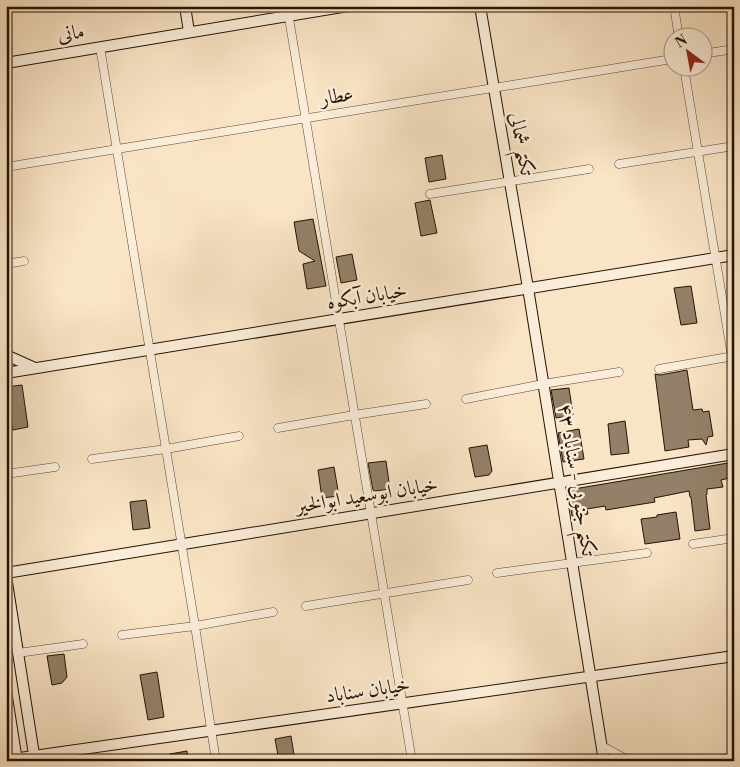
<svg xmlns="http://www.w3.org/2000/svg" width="740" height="767" viewBox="0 0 740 767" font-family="'Libre Bodoni',Amiri,serif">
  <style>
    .building { fill: #938068; stroke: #241303 }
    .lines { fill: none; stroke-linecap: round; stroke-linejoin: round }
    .street-casing { stroke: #594734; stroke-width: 9 }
    .secondary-casing { stroke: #241303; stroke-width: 12 }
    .street { stroke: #fbedd9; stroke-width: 8 }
    .secondary { stroke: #fbedd9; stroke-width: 10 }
    .labels { text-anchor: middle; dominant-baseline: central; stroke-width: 5; stroke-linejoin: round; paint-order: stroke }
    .street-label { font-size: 20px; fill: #241303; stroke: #fbedd9 }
  </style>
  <rect width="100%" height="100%" fill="#f9e4c5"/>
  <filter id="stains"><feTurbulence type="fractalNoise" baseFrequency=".004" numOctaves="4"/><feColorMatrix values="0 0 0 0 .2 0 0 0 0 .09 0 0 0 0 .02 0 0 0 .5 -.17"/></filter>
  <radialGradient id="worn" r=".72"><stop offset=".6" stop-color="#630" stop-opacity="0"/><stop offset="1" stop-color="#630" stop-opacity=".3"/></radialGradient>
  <!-- building -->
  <path class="building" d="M442,155l4,24 -17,3 -4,-24z
    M430,200l7,33 -16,3 -6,-33z
    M313,219l13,67 -19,3 -4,-25 12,-3 -16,-10 -5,-29z
    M352,254l5,26 -16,3 -5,-26z
    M691,286l6,37 -16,2 -7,-37z
    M687,370l6,40 9,-1 1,3 6,-1 4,25 -5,1 -2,8 -4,-6 -14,1 1,7 -24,4 -10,-77 5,1z
    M22,385l6,42 -15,3 -7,-43z
    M569,388l4,27 -4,1 -3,9 -4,-8 -6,1 -5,-28z
    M625,421l4,32 -18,2 -3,-31z
    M579,429l5,30 -21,3 -5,-29z
    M487,445l5,26 -3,4 -14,2 -6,-29z
    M386,461l4,28 -15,2 -2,-1 -5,-27z
    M734,462v15l-13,3 2,7 -16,2v5l-1,1 4,34 -15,2 -4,-34h-1l-1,-6 -35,7 1,4 -49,8 -1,-4 -18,3 1,5 -16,2 -4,-26z
    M334,467l5,29 -17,2 -4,-28z
    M146,500l4,28 -17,2 -3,-28z
    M676,512l4,27 -35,5 -4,-25 16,-2v-2z
    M64,654l3,23 -5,6 -10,2 -5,-29z
    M157,672l7,45 -16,3 -8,-45z
    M291,736l4,25h-16l-4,-22z
    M187,751l1,10h-17l-1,-7z"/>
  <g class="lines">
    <!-- street casing -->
    <g class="street-casing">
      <path id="street" d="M287,6l125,755
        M674,6l5,32
        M100,47l95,579 21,135
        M702,54l32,-5
        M684,68l50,301
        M619,164l115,-18
        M6,167l666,-108
        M430,194l159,-25
        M6,264l18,-3
        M659,369l75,-13
        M466,399l77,-15 76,-12
        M278,428l76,-13 72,-11
        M92,459l74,-10 73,-13
        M6,474l49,-7
        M693,544l41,-6
        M497,573l150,-20
        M306,606l162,-26
        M122,635l73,-9 78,-14
        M18,653l65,-9
        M602,746l28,15
        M712,761l22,-4"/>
    </g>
    <!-- secondary casing -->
    <g class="secondary-casing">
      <path id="secondary" d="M185,6l4,26
        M480,6l48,282 76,473
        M6,63l342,-57
        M6,355l29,13
        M6,373l728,-118
        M6,573l728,-119
        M6,576l29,185
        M6,691l11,70
        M6,760l728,-104"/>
    </g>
    <!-- street -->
    <use href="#street" class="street"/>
    <!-- secondary -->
    <use href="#secondary" class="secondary"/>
  </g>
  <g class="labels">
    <!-- street labels -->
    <g class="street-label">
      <text transform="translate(71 34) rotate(-9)">مانی</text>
      <text transform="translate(337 97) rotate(-9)">عطار</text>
      <text transform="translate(521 144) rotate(80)">تکتم شمالی</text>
      <text transform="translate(367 297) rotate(-9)">خیابان آبکوه</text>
      <text transform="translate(576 480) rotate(81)">تکتم جنوبی - سناباد ۴۳</text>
      <text transform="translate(367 496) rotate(-9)">خیابان ابوسعید ابوالخیر</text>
      <text transform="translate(368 691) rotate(-8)">خیابان سناباد</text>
    </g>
  </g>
  <!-- margin -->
  <rect width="740" height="767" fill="none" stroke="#f9e4c5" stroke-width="25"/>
  <rect x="8" y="8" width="725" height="752" fill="none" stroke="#241303" stroke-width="2.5"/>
  <rect x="12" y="12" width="715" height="742" fill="none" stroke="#241303"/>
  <!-- north arrow -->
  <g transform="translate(688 52) rotate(328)"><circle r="24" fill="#fbedd9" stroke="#a59683"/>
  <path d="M0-4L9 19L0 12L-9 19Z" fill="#8f2418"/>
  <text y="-8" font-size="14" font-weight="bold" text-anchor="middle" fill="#241303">N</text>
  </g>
  <rect width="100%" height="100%" filter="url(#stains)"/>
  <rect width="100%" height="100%" fill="url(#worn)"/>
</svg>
